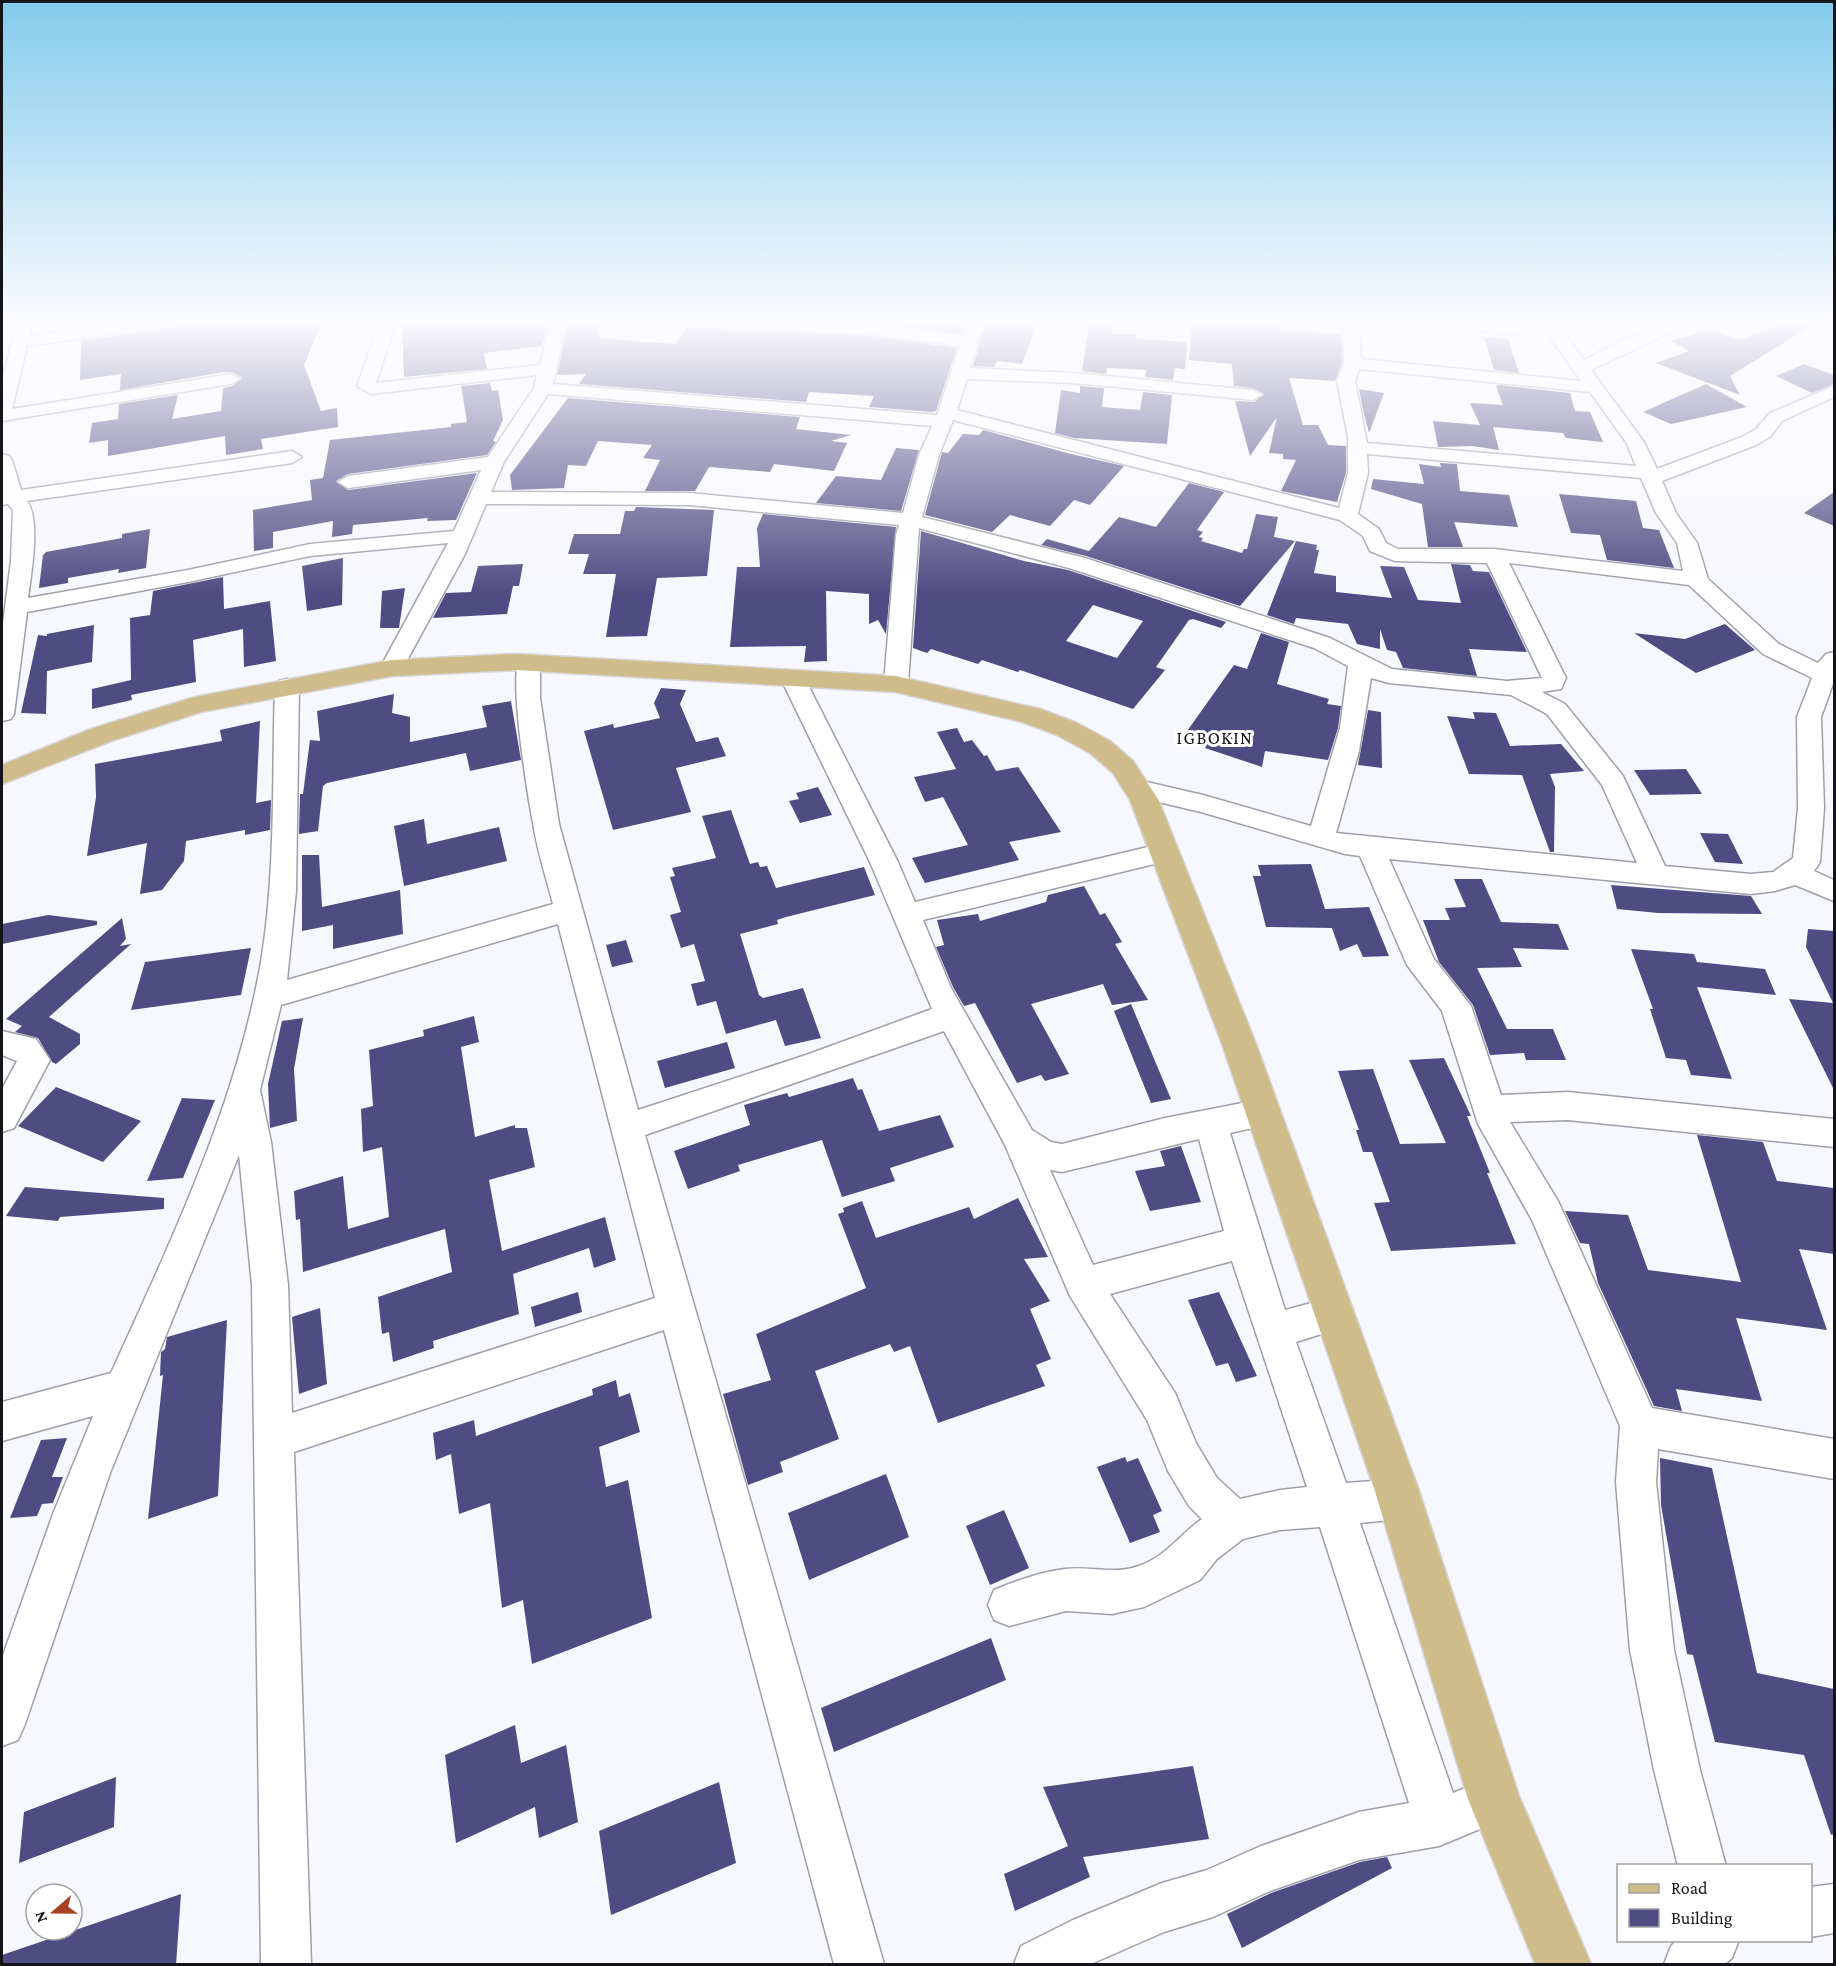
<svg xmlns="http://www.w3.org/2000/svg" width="1836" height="1966" viewBox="0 0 1836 1966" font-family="'Crimson Pro',serif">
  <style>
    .building { fill: #4f4b83; fill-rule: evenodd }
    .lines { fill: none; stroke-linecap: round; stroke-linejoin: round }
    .minor-casing { stroke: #9f9faa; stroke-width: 3 }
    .major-casing { stroke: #d5d5d6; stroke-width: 3 }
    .minor { fill: #fff; fill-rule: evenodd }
    .major { fill: #d0bb8b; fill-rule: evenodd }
    .labels { text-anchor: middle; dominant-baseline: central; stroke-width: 6; stroke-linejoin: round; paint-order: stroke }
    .quarter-label { font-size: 18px; letter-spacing: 1.5px; fill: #151519; stroke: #fff }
  </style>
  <rect width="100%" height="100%" fill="#f7f7fe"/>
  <!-- building -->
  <path class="building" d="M207,320h116l-19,45 17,46 16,-3 1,19 -77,12 2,10 -37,6 -1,-19 -117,20v-16l-19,3 3,-20 26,-4 1,-15 59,-9 -6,24 49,-8 2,-23 9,-2 10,-8 -10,-6h-8l-104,18 1,-16 -41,6 1,-39 99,-14 7,-4z
    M402,320h147l-7,26 -58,7 3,16 -83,8z
    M569,320h29l1,18 45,4 32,2 10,-16 186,8 85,12 -21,63 -4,1 -63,-5 5,-11 -65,-4 -3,10 -227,-18 7,-10 -29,1z
    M845,320h121l-4,14z
    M987,320h52l-17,44 -25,-3 -3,6 -21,-1z
    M1090,320h22l1,14h23l1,5 50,3 -2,27 -10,-1 -2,12 -28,-3 1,-7 -39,-2 -1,6 -24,-3z
    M1192,320l90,4 -1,6 60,4 1,29 -7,18 -46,-3 14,47h15l10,20 18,1v27l-9,29 -56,-11 15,-31 -13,-1v-5l-14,-1 8,-36 -27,39 -15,-55 19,1 10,-8 -11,-6 -19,-2 -2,-22 -43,-4z
    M1799,320l18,2 -87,54 10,19 -84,-32 33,-12 -18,-10 39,-12 28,11z
    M1484,337l24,2 11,34 -25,-3z
    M1804,364l30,11v9l-22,9 -36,-17z
    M490,383l2,8 6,-1 5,30 -10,21 3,1 -9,13 -139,19 -12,7 12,9 129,-17 -21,47 -29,1 1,-3 -75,7 -1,9 -20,3 1,-16 -60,11v16l-19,3 -1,-41 59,-10 -2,-20 13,-2 7,-38 121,-13v-3l16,-2 -6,-36z
    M1706,384l41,23 -76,17 -28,-12z
    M1498,385l72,8 5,18 15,1 13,30 -37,-4 -3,-5 -70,-6 6,23 -27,-4 -34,1 -5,-26 47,4 -10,-22 33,2 -7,-19z
    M1080,386l24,2 -2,19 38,3 3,-18 29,3 -5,49 -93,-6 -19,-5 6,-43 19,3z
    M1359,389l25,4 -15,40 -6,-23z
    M568,398l232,19 -4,12 55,6 -20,6 16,2 -13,28 -60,-7 -4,8 -61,-5 -14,24h-50l15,-31 -17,-2 9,-13 -54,-4 -12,25 -18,-1 -4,23 -52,2 -2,-15z
    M983,430l88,24 53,12 -34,39 -16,-5 -24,26 -40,-11 -18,17 -67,-17 17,-63 6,1 15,-19 16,1z
    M896,448l23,2 -18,61 -85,-8 20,-27 45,4z
    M1440,463l17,1 3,27 49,4 9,32 -64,-5 9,25h-35l-6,-43 -51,-15 2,-10 51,5 -5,-20 22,3z
    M1189,483l35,9 -27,38 6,2 -4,5 4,1 -2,3 41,12 2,-4h3l9,-35 22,3 -4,20 21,4 -55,65 -154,-50 -45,-11 6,-6 42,12 30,-34 37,10z
    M1834,492v34l-30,-13z
    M1559,494l77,7 7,27 16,2 15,38 -67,-8 -7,-25 -29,-2z
    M636,507l78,3 -7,66 -50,2 -10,58 -41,1 10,-63h-33l6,-20h-21l6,-20h46l5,-23h9z
    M763,514l133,13 -10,107 -8,-14 -9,4v-30l-43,-3 1,70 -23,1 2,-16 -76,1 7,-80h23l-3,-39z
    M150,529l-4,39 -28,5 1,-4 -51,9v5l-29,5 4,-33 3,-3 76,-14v-4z
    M921,531l103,30 44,9 158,52 -5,6 -28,-9 -4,1 -33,47 9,3 -32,39 -113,-39 -2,2 -36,-12 -4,4 -47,-15 -4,4 -14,-5zM1093,605l50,16 -26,37 -51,-17z
    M1296,541l21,4 -1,5h3l-5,23 22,3v16l56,6 -12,-32 24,1 14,33 43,3 -10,-39 19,1 3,6 16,1 38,80 -58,-3 8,27 -74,-8 -7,-16 -9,-2 -7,-21v20l-23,-5 -9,-20 -52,-6 -2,6 -27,-9z
    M343,558l-1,47 -35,6 -5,-45z
    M523,564l-4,22h-6l-6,28 -74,4 13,-25 25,-1 7,-26z
    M223,577l1,32 46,-8 6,60 -32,6 -1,-38 -50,11 3,42 -65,13 1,5 -40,9v-20l39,-9 -1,-62 20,-3 3,-24z
    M405,588l-6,40h-19l2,-37z
    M1725,624l30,26 -59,23 -62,-40 51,6z
    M94,625l-2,37 -45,9 -1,43 -25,-1 17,-78 9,1v-2z
    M1261,633l28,9 -12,42 52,15 -2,5 14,2 -3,22 -10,32 -63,-9 -3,16 -57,-19 3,-6 -23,-8 49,-69 13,4z
    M661,688l25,2 -6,14 16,38 22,-5 8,19 -50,12 15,44 -78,18 -29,-99 29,-7 1,4 46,-10 -6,-15z
    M394,694l-2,19 18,4v25l77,-15 -5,-21 29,-5 10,59 -51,11 -4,-18 -139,30 -4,3 -5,45 -19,3 1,-40h3l7,-54 10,1 -3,-30z
    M1368,710l13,2 1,56 -24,-3z
    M1473,712l23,1 14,33 51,-2 23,27 -34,3 5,13 -1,65h-4l-28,-77 -53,-1 -22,-58 28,3z
    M260,721l-4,82 15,-3 -1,30 -25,5v-5l-59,11 -2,20 -22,29 -22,4 7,-51 -60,13 9,-59 -1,-33 127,-23 -2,-11z
    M957,728l7,14 8,-2 12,16 3,-1 9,16 22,-4 43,65 -52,10 10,18 -94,23 -13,-25 56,-13 -25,-48 -18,5 -11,-25 42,-8 -19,-37z
    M1686,769l16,25 -52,1 -16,-25z
    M818,787l14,28 -32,8 -11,-22 10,-2 -3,-6z
    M731,810l19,54 8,-2 2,5 7,-1 9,22 88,-21 11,28 -89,22 -9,3 1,4 -38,10 19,61 4,3 40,-10 18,50 -36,8 -9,-26 -50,14 -10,-33 -19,5 -6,-22 14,-3 -11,-37 -13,4 -11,-33 11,-3 -11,-35 5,-1 -3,-8 44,-10 -14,-42z
    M424,819l3,25 72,-17 8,34 -103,25 -10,-60z
    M1700,833l28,1 15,30 -28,-2z
    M302,855h17l3,52 78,-17 3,44 -70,15v-24l-31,6z
    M1311,864l14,45 44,-2 20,49 -26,1 -6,-13 -17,7 -8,-23 -66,-1 -13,-51h8l-3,-11z
    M1454,879h28l19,43 57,2 11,26 -56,-2 9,19 -45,1 30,61h46l13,31h-40l-2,-7 -34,2 -17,-50 -34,-43 -16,-42h27l-5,-12 21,-1z
    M1611,885l140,11 11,18 -104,-1 -41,-4z
    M1084,886l16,29 5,-2 17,29 -7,2 33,56 -36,5 -9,-21 -72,20 38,70 -24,7 -4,-6 -24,8 -42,-80 -11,3 -11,-19 -17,-40 8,-2 -7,-25 41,-6 2,7 66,-19 2,-7z
    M48,915l49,6v4l-95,19v-20z
    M122,918l4,21 -6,7 11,-2 -82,73 31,17v10l-24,20 -4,-2 -14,-24 -23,-6 7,-6 -16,-7z
    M1808,929l26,2v159l-45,-91 44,4 -27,-56z
    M626,940l7,22 -21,5 -6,-22z
    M251,948l-10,47 -110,15 14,-48z
    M1631,949l63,5 3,8 68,7 11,26 -79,-8 35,92 -41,-4 -5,-15 -20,-2 -16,-49h3z
    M1131,1004l40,95 -20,4 -37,-92z
    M474,1016l5,26 -18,5 14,90 40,-12v3h12l8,39 -46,13 13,71 103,-34 11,43 -22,8 -5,-20 -76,26 6,40 -86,27 1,7 -41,14 -4,-30 -7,2 -4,-37 74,-25 -7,-43 -142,43 -3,-53 -4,1 -2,-29 49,-15 5,53 41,-12 -7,-70 -19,5 -2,-43 12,-3 -4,-56 55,-14 -1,-6z
    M303,1018l-9,51 3,52 -27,7 -2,-44 14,-63z
    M727,1042l8,26 -70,20 -8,-27z
    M1444,1058l27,58h-4l23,57h-3l29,71 -125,7 -17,-48 16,-1 -18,-50h-9l-7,-22h3l-21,-59 35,-2 27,75 46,-1 -37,-83z
    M853,1078l5,12 4,-1 17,42 61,-16 14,32 -64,21 5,13 -53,16 -20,-57 -84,25 2,6 -52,18 -14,-38 76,-26 -6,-20 43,-12 2,4z
    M56,1087l85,34 -38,41 -85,-36z
    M182,1098l33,2 -32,78 -36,3z
    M1697,1135l66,7 14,39 57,7v66l-35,-5 28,81 -91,-12 26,83 -86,-12 6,22 -28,-5 -56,-123 -9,-39 -9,-1 -15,-32 63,4 20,55 93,12z
    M1181,1146l20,56 -51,9 -15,-40 30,-5 -5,-15z
    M25,1187l139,11v11l-104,8 -2,4 -52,-5z
    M1018,1198l30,59 -24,2 26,42 -20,8 21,50 -15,6 9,21 -107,37 -28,-77 -16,6 -4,-8 -75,27 24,68 -59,23 3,10 -35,13 -25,-91 48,-14 -15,-46 110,-46 -28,-74 6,-2 -1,-4 19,-7 14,37 93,-31 5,12z
    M578,1292l4,20 -47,15 -4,-20z
    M1219,1292l38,84 -21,6 -8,-19 -12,3 -28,-66z
    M320,1308l7,76 -28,10 -7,-77z
    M227,1320l-9,176 -70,23 15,-144 -3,1 1,-24 4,-3 2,-12z
    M616,1380l3,17 11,-4 10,39 -41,15 7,40 22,-7 24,138 -120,46 -9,-64 -21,8 -12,-105 -31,11 -8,-60 -15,6 -3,-27 41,-13 2,16 117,-41 -1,-6z
    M67,1438l-15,39h11l-10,26 -11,1 -5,12 -27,2 31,-78z
    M1125,1457l2,5 11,-4 24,53 -9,4 7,17 -30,11 -33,-76z
    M1660,1458l52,10 45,205 77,16v145l-3,1 -27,-80 -89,-13 -22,-87 -6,-1 -26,-149z
    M886,1474l23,63 -100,43 -21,-67z
    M1004,1510l25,58 -39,17 -24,-59z
    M991,1638l15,42 -172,72 -13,-44z
    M515,1725l6,38 45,-18 12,77 -39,16 -4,-31 -79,36 -11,-88z
    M1193,1766l16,73 -126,18 7,20 -75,34 -11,-37 64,-28 -25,-59z
    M116,1777l-2,50 -95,36 5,-51z
    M719,1782l17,81 -125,52 -12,-84z
    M1387,1857l5,11 -150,80 -15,-34 44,-21 89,-31z
    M181,1894l-5,71h-174v-10z"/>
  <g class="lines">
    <!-- minor casing -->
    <g class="minor-casing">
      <path id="minor" d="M18,320h14l-2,16 111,-16h47l-8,5 -153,21 -15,63 219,-35 9,5 -9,5 -229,37v-41z
        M381,320h16l-21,63 164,-18 11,-45h16l-14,64 384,31 23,-69 -88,-12 -210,-9 -8,-5h133l85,4 92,12 5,-16h16l-15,48 104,5 179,17 9,5 -9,5 -179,-17 -107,-4 -10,31 382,98 9,-35v-36l-11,-56 7,-18 -1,-43h16l2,39 220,22 -43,-61h17l29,40 39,-20 51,-20h24l-107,50 53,72 13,27 85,-32 14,-8 14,-16 64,-27v11l-52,24 -12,16 -14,8 -94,36 14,32 21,30 11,36 71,65 39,19 8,-9 8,-2v29l-13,36 3,91 -4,54 -6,9 20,9v21l-39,-16 -20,6 -24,3 -362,-35 45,100 37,47 30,89 67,-3 266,27v28l-266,-27 -58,2 48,79 94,207 182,31v40l-176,-30 -2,33 18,168 26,120 26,96h-48l-24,-96 -24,-120 -14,-168 4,-56 -88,-206 -54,-96 -36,-113 -35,-46 -47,-109 -15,-2 -144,-42 -72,-17 -4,-6 4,-6 9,-3 65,15 108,31 29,-98 8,-62 -34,-18 -245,-80 -150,-40 -11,156 -4,5 -8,2 -8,-2 -4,-5 12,-149 3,-10 -210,-20 -203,-1 -21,50 -65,119h-16l-4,-5 68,-125 -138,13 -122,26 -161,30 -13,102 -3,5 -9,2v-90l9,-70 2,-51 -5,-6 -6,1v-51l7,2 3,4 9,30 271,-39 10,6 -10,6 -265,38c14,19 4,74 1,97l160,-28 122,-26 144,-13 27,-61 -133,18 -10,-6 10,-6 140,-19 46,-69 3,-13 -166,19 -14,-8zM1359,369l231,23 36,50 10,24 -269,-23 -12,-62zM548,394l384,32 -13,29 -16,58 -214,-20 -198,-1 13,-30zM953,420l387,100 23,16 7,15 25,10 92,2 55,115 -35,3 -115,-12 -62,-31 -245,-80 -163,-41 17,-62zM1367,454l274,24 15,35 21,30 6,28 -189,-22h-96l-12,-6 -7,-14 -21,-15 10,-41zM1509,563l180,22 74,69 49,24 -15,39 1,91 -5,50 -20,14 -22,2 -86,-8 -42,-90 -58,-72 -23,-12 19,-3 5,-11zM1371,678l18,5 122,12 36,19 55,71 35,78 -301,-30 23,-82z
        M1422,320c20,0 90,-4 101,10l-8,5 -85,-10z
        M528,656l8,2 4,5v35l19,126 79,286 168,-55 126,-46 -62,-147 -89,-183 4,-5h16l4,5 93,183 17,40 250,-59 10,2 4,7 -4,7 -252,61 28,68 81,142 19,12 11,2 103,-26 98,-19 12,4 4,10 -4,10 -45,10 55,177 49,-13 13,5 5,12 -5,12 -51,16 50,141 53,-4 14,6 6,14 -6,14 -14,6 -39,4 93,270 41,-17 17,6 6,17 -6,17 -72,30 -80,14 -89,31 -57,26 -49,15 -73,32h-77l7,-18 52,-26 89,-37 45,-13 54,-24 98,-34 50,-9 -89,-276 -40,3 -37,9 -26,20 -17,21 -56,27 -32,7 -46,-3 -57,15 -15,-6 -6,-15 6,-15c21,-9 48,-18 71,-21 26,-3 49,6 74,-3 29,-11 40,-31 63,-47l-13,-13 -21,-35 -21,-51 -77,-124 -65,-151 -61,-114 -299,104 239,829h-50l-170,-634 -370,122 17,512h-50l-9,-679 -13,-130 -129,318 -85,251 -7,16 -16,6v-88l51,-144 40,-98 -91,25v-39l109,-29c60,-132 125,-268 150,-411 15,-90 11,-185 14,-276l4,-5 8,-2 8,2 4,5 -3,205 -9,89 266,-76c-7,-27 -16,-54 -20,-81 -5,-26 -25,-148 -13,-165zM558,924l97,374 -363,115 -4,-128 -17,-143 -11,-52 21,-85zM1199,1139l25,92 -131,34 -43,-95 12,2zM1232,1261l75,226 -27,3 -40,9 -23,-21 -21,-35 -21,-50 -65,-99z
        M2,1031l34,8 14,21 -36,68 -12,4v-43l15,-28 -15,-6z
        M1834,1884v49l-24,4v-50z
        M1677,1940h62l-7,18 -7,6h-61l7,-18z"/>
    </g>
    <!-- major casing -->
    <g class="major-casing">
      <path id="major" d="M516,654l380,22 144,33 37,14 33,18 23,20 25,38 98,245 162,444 101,308 72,168h-56l-67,-165 -94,-311 -152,-444 -92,-244 -17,-27 -23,-20 -33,-18 -35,-13 -126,-30 -380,-22 -124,6 -191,36 -90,29 -109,43v-19l89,-36 104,-32 197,-37z"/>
    </g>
    <!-- minor -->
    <use href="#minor" class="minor"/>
    <!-- major -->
    <use href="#major" class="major"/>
  </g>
  <!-- sky -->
  <linearGradient id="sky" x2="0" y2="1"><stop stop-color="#83cbec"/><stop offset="0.54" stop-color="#fbfbff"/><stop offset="1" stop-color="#fbfbff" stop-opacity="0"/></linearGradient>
  <rect width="1836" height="596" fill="url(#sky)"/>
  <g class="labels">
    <!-- quarter labels -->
    <g class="quarter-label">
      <text x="1215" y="738">IGBOKIN</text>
    </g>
  </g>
  <!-- border -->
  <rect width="1836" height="1966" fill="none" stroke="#151519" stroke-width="6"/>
  <!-- legend -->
  <rect x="1617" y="1864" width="195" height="78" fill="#ffffff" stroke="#a1a1a3" stroke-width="1.5"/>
  <rect x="1629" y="1884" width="30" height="9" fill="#d0bb8b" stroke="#a1a1a3" stroke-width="1.5"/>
  <text x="1671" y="1894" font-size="18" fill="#151519">Road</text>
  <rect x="1629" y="1909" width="30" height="18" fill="#4f4b83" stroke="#a1a1a3" stroke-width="1.5"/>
  <text x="1671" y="1924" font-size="18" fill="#151519">Building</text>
  <!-- north arrow -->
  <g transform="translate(54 1912) rotate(250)"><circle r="28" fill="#ffffff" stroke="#a1a1a3" stroke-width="1.5"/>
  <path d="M0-4.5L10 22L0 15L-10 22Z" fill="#a84022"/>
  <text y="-9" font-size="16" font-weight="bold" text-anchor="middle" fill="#151519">N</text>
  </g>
</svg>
